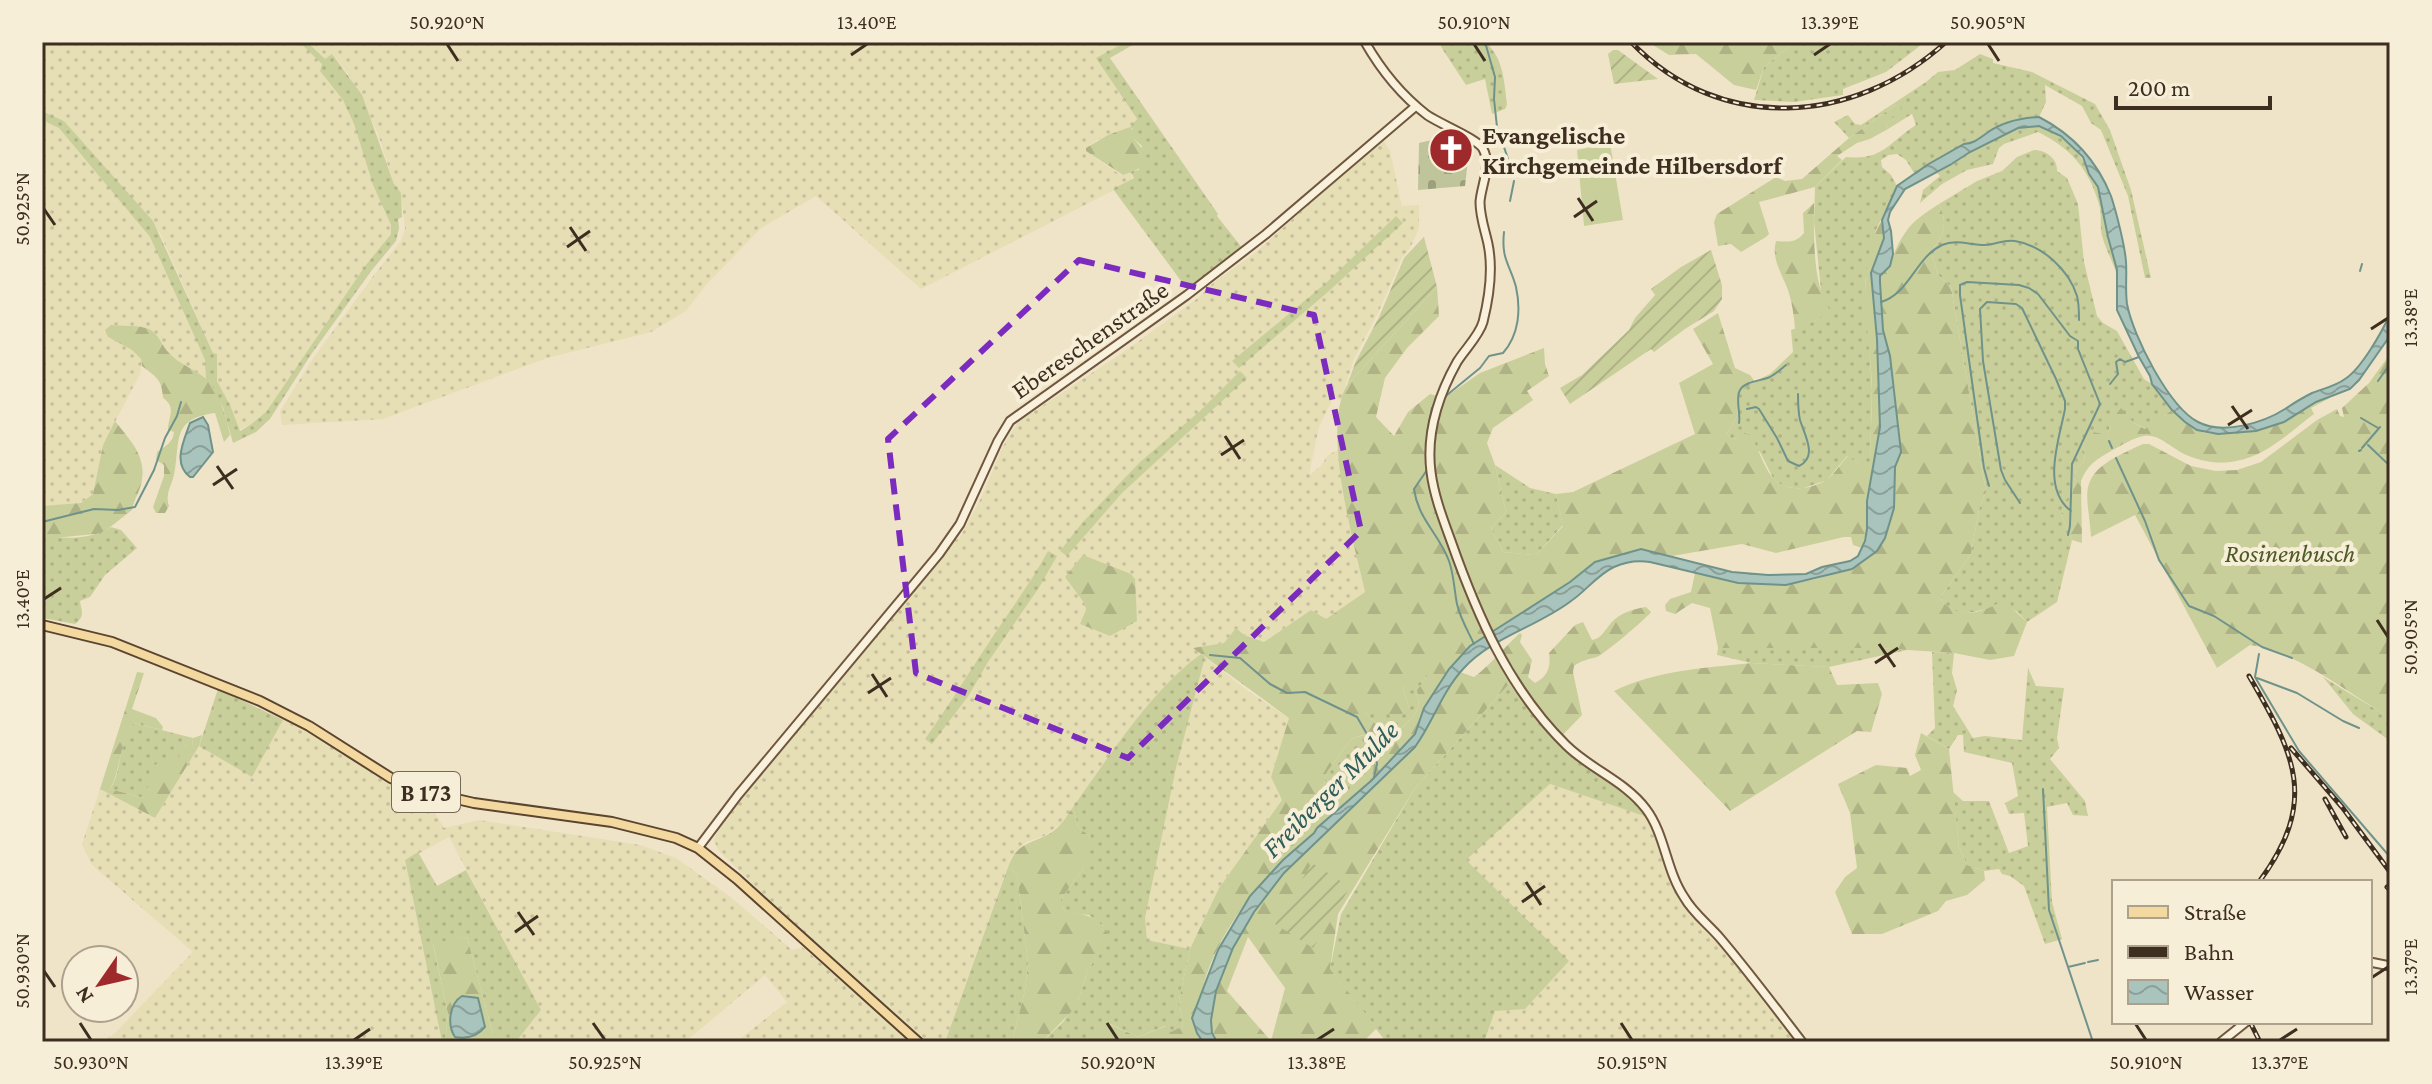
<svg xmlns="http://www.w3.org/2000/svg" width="2432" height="1084" viewBox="0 0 2432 1084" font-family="'Crimson Pro',serif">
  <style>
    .farmland { fill: url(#farmland-dots); fill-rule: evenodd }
    .grass { fill: url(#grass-dots) }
    .forest { fill: url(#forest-firs); fill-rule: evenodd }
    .cemetery { fill: url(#cemetery-stones) }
    .garden { fill: url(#garden-furrows) }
    .pitch { fill: #c9cf9b }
    .water { fill: url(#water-waves); stroke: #6f938a; stroke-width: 2 }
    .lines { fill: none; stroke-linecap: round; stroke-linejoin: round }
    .stream { stroke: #6f938a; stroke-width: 2 }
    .secondary-casing { stroke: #6f573f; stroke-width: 11 }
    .primary-casing { stroke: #5b4430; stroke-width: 12 }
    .secondary { stroke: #faf1dc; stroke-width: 7 }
    .primary { stroke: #f3d9a0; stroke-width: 8 }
    .rail-casing { stroke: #3d2e20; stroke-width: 5 }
    .rail { stroke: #f7eed8; stroke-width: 2; stroke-dasharray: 6; stroke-linecap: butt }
    .marked { fill: none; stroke: #7b2cbf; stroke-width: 6; stroke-dasharray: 16 10; stroke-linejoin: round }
    .ticks { fill: none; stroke: #3d2e20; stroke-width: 3 }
    .labels { text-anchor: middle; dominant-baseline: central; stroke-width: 8; stroke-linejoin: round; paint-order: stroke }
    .shield { fill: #f7eed8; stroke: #756857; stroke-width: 2 }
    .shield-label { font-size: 24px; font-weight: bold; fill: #3d2e20 }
    .poi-label { font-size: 26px; font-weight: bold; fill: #3d2e20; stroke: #f7eed8; text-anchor: start }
    .street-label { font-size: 26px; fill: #3d2e20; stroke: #f7eed8 }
    .park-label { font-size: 26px; font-style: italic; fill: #4d5a26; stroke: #f7eed8 }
    .water-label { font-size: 28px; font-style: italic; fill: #2f5d5a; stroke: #f7eed8 }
    .neatline { fill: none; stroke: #3d2e20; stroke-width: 3 }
    .ticks-label { font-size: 20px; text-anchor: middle; fill: #3d2e20 }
  </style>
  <defs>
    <pattern id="farmland-dots" width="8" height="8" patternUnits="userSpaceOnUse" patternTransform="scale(2)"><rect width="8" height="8" fill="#e6deb5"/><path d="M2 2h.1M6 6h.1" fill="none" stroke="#c6bf9b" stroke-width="1.8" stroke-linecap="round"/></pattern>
    <pattern id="grass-dots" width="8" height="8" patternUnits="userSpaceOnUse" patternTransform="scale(2)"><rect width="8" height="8" fill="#c9cf9b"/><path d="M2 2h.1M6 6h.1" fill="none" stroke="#aeb285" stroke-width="1.8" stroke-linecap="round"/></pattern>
    <pattern id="forest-firs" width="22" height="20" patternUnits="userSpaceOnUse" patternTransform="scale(2)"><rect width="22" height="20" fill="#c9cf9b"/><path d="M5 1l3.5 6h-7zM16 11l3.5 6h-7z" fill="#aeb285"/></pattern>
    <pattern id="cemetery-stones" width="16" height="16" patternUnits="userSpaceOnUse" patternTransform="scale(2)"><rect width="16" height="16" fill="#bfc49a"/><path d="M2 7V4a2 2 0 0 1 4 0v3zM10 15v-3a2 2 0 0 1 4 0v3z" fill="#9ca07d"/></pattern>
    <pattern id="garden-furrows" width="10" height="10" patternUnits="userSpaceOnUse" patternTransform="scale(2)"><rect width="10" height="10" fill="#c9cf9b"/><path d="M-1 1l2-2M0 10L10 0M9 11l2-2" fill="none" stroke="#aeb285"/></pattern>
    <pattern id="water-waves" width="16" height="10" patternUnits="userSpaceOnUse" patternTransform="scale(2)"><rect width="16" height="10" fill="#a9c4bc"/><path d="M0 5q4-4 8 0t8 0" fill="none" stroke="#8ba098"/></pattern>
  </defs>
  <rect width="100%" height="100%" fill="#f0e4c8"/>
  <!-- farmland -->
  <path class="farmland" d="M42,42h257l23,22 -2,7 23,29 11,24 19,61 18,40v9l-26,32 -99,146 -16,13 -12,5 -8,-25 -13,-24v-27l-4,-1 -53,-120 -96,-112 -22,-10z
    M307,42h819l-29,17 40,61 -7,7 -33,13 -11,8v3l30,21 6,3 9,-4 3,5 -10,9 -203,104 -105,-93 -55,32 -55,57 -20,26 -35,21 -104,26 -164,61 -101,6 -2,-14 34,-54 60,-82 27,-34 4,-12 -4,-35 -7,-10 -16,-50 -29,-59 -17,-21 -7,6z
    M42,120l17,7 91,110 55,123 2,13 -1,6 -19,-11 -19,-15 -6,-10 -27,-16 -23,-2 -4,12 24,13 10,10 -2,14 -37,71 -10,49 -12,9 -23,3h-16z
    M1384,141l6,10 12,55 17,-1v24l-9,19 -8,10 -23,53 -25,48 -13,41 -8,-2 -14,29 -10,48 12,-9 7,-11 10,-5 7,46 20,96 -39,28 -15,-10 -47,32 -20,-7 -20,8 -29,5 6,6 -30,26 -53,65 -56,78 -18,13 -18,6 -15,15 -66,185h-20l-122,-108 -85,-84 -4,-10 4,-9 20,-36 210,-254 11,-2 23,-43 20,-48 16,-26 107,-71 73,-53 14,-14 44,-32 87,-78zM1115,569l16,5 6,46 -27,16 -30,-12 7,-14 -2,-7z
    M1205,657l43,34 41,27 -18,59 11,23 -63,88 -29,61 -43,-9 -2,-22 31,-150z
    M283,720l15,6 87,53 43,22 16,27 35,-8 161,25 36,13 56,40 60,52 10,-3 111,95h-177l51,-40 -22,-27 -80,67h-165l-1,-4 22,-28 -92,-173 -44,24 37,181h-342l13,-7 80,-83 -101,-87 -10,-21 18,-55 55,29 44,-72 53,31z
    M1550,784l100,34 28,78 42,41 24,37 54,68h-314l11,-31 -29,-152z"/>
  <!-- grass -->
  <path class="grass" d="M299,42h8l18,17 7,-5 30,41 32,89 7,9 1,24 -4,2 1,9 -3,13 -24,29 -62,86 -40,63 -14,13 -23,11 -10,-36 -17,-28 -1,-19 -55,-123 -91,-109 -17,-8v-9l22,10 89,100 60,132 4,1v27l13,24 10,26 10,-6 16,-13 99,-146 26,-32v-9l-18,-40 -19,-61 -11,-24 -23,-29 2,-7z
    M1126,42l10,1 -26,15 108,156 -1,2 26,33 -50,38 -9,-2 -71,-96 21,-11 -3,-7 8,-1 3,-24 -8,-7 -1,-10 -3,-2 7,-8 -41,-61z
    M1443,42h44c2,4 5,7 7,10 10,14 11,37 13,53l-2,4 -13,5 -7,-35 -19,6 -23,-35 -3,-6z
    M1795,42h130l-39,30 -43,17v6l-49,7 -40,-2 10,-33z
    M1980,54l13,5v4l39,9 63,32 15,26 21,60 20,88h-6l-17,-82 -27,-66 -10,-7 -9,-17 -37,-21 1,17 -7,15 -25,3 -28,13 -11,9 -12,2 -49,29 -8,-13 -9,-6 -8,1 -8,5 1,7 9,8 6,11 -21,44 -11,51 7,109 -2,74h-12l-11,-8 -20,24 -23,8h-10l-10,-2 -10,-6 -14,-28 -22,-14 -7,1 -4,-6 10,-16 1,-24 7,-7 25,-12 23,-22 -2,-22 26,-10 5,-20 -8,-78 1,-35 31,-30c37,4 43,-15 70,-32l-4,-11 -24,15 -2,-6 11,-19 -48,34 -15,-16 14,-7 7,9 6,1 65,-43 12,-10 17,-2z
    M2039,126c30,10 46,33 59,61 6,15 6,35 10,50 3,15 9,28 10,43 -3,-15 -11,-27 -15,-41 -4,-11 -1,-21 -3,-31 -10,-38 -28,-59 -62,-76l-34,12 -5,4 -6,16 -26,6 -25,14 -22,19 3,-13 17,-14 -3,-3c32,-17 64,-47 102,-47z
    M2034,150c12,0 24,9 23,21l10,7 11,26 6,58 13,54 6,7 14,8 27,48 8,5 20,26 -26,19 -12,-6 -24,3 -3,10 -24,7 2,18 -9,7 -4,27 -11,19 11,26 -15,62 -30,20c-4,-4 -9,-11 -15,-13 -27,-10 -49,21 -72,-11l31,-44 8,-45 7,-17 -35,-205 -13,-12 -7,-23c12,-17 18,-28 8,-48l38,-23 25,-10 15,-14z
    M1396,216l7,7 -74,68 -90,77 -7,-7 94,-78z
    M1240,371l7,7 -125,115 -55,63 -7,-5 22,-28 58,-61 60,-51z
    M1495,465l35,23 26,6 7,31 -27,30 -33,-3 -12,-24 15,-16z
    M111,527l10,3 16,18 -32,27 -15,22 -10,4c1,10 6,14 -5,23l-33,-6v-85c19,8 51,6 69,-6z
    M1048,551l9,5 -17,30 -52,76 -19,33 -37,49 -7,-5c21,-29 39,-59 59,-89 21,-33 45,-64 64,-99z
    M1718,648h159l30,2 -78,17 -78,-4 -34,-8z
    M1932,652l22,1 -2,20 5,17 -4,16 20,32 12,-2 37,4 6,-72 8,18 28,2 -7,50 2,10 -9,11 35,42 3,15 -15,-1 -6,-12 -20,4 5,95 10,37 -17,5 -21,-58 -14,-10 -8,-2 -3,-5 -15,2 -17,-6 -8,-18 -6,-55 10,9h26l20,52 19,-7 -4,-33 -15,1 -4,-11 13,-7 -6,-33 -48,-11 -1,-17h-5l-9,14 -22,-13 8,-8z
    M1201,654l4,3 -29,111 -31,150 2,22 43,9 -11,51 4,26 -12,7 -6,-7 -27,11 -28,-13 -19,18h-49l21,-20 15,-21 10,-32 7,-9 8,-34 -14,-11 -22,-2 -6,-8v-6l22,-30 8,-32 -13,-10 -5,-20c36,-50 78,-117 128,-153z
    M1427,669v8l-10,13 2,16 -5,10 -29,29h-16l6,20 -3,8 3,4 -92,83 -1,-5 8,-9 6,-17 27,-40 4,-17 24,-33 13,-4 6,3 9,-12 -14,-14 1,-4h43l-6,-20z
    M2323,677l67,41v23l-37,-27z
    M1509,684l70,78 53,35 18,21 -100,-34 -84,76 103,101 -44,48 -30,2 -11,31h-98l-56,-73 11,-55 74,-126z
    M218,689l65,31 -31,57 -53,-31z
    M134,723l59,15 -1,9 -8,-2 -3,16 -29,23 -8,14 -34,-9c14,-22 6,-45 24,-66z
    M418,852l19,34 29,-16 75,140 -22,28 1,4h-25l-28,-105 -34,7 15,70 -3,28h-3l-37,-182z
    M1008,867l9,7 11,88 -3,28 -13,52h-67z"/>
  <!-- forest -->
  <path class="forest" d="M1648,42h147l-31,25 -8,23 -22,-5 -38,-31 -27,1z
    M1897,104l5,4 -16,15 2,6 -18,10 -13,4 -20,13 5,4 -27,27 -56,15 10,32 -3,3 -25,15 -10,-8 -13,2 -4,-24 3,-8 59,-37 9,4 17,-2 47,-41z
    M1130,127l4,4v8l12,14v13l-23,9 -37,-24v-3l22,-13z
    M1814,203c0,31 -2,82 16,107l-13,10 -22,9c-1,-13 -3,-27 -7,-39 -6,-16 -17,-31 -12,-49 12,1 20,2 28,-8l-1,-20z
    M1939,204c10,20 4,31 -8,48l7,23 13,12 35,205 -7,17 -8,45 -31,44c18,25 45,14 67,0l7,12 13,12 -13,34 -24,4 -36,-7 -77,-5h-159l-8,-40 -18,-5 -17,11 -9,-3 -1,-6 5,-6 21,-7 4,-19 43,10 48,2 31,-6 40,-13 20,-15 8,-13 9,-30 1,-41 4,-10 1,-20 -10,-81 -7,-26 -3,-54c13,-13 14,-28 25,-43 8,-13 22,-21 34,-29z
    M1882,220l2,18 -13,35 6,66 3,88 -13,74v28l-5,19 -9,-3 -2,-8h-7l-68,16 -34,-9 -70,12 -31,-7 -47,13 -24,20 -100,64 -21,23 -25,39 -9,26 -40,43 -3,-3c5,-15 -4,-21 -1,-33l6,-1 8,5 29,-29 5,-10 -2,-16 10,-13v-6l-8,9 -6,1 -10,7 6,20 -10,8 -33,-7 -1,3 14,14 1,7 -3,4 -14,-2 -12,4 -24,33 -4,17 -14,21 4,5c-5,7 -11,8 -17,14 -5,7 -7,17 -14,25l1,6c-32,31 -68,81 -79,124 -3,16 -5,33 -7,49l6,9h-112l18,-18 29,13 28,-11 5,6 12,-6 -4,-26 11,-51 29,-61 63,-88 -11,-23 18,-59 -96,-70 31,-5 12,-15 8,7 20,7 47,-32 15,9 39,-27c-11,-50 -44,-163 -18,-207l90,-98 2,29 -32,32 -22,30 -9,39 18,19 14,-24 22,-18 14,4 36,-25 64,-25 1,16 4,12 -22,15 6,9 -40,28 -6,15 8,22 11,47 -15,16 12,24 33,3 27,-29 -7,-32 17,-2 122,-58 -16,-51 34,-19 -20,-35 25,-16 17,55 15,7 5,7 -17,11 -1,24 -10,16 4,6 7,-1 7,-5 6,3c8,13 12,29 21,41 13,16 38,13 54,3 8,-5 15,-17 22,-24l10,8h12c0,-25 2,-50 2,-74 -1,-55 -20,-120 10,-170z
    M111,325c12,1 27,0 38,4 10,5 13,17 20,24 10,11 25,16 36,25 14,12 22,40 25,57l-6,7 -9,-29c-45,6 -34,29 -41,62 -3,12 -9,19 -5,31l-4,7h-9l-3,-6 11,-31v-11l-8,-5 1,-8c8,-6 16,-9 17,-20l-6,-2c0,-14 9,-22 -5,-32 -1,-19 -7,-21 -21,-32l-1,-7 -9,-9 -24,-13 -3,-7z
    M2390,354v364c-38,-23 -96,-68 -140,-73l-33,23 -82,-153 -44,22c-2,-38 -15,-57 23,-79 10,-5 19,-10 29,-14h6l42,22 25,5 21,-1 24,-8 56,-42 20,-11 3,7 4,1 -2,-9 27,-25z
    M2330,398l-19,10 3,6c-24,18 -48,42 -78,47 -18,4 -38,0 -54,-8 -13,-7 -23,-19 -38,-17 -12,2 -23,10 -33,15 -14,8 -24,14 -30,30l1,62 -10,-3 -11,-26 11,-19 4,-27 9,-7 -2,-17 10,-12 14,3 7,-18 7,-9 13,15 11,6 27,-19c10,8 18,18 30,22 20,6 66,-2 85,-12 14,-9 27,-20 43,-22z
    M115,421c14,18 31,34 27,58 -1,11 -8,20 -10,31l-27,21 -9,3 -42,4 -12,-5v-27l39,-3 12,-9 10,-49z
    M1083,555l48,19 4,5 2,42 -27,15 -30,-12 6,-14 -1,-6 -20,-27z
    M1646,607l5,5c-5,7 -48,43 -54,45 -10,3 -15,3 -23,9l-1,6 9,43 -24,25 -49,-56 -94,104 -77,126 -8,55 47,59 -14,14h-146l-5,-9 -1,-13 5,-29 17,-43 21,-36 30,-39 131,-126 14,-22 7,-18 24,-35 14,5c18,-13 30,-30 46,-44l2,2 -2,7 12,18 -4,17 7,6c13,-7 16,-16 14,-30l26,-28 8,-3 9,18c10,-2 12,-9 19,-17 9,-10 22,-14 35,-16zM1248,937l37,51 -14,53 -44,-50z
    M1751,663l78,4 8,18 41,-2 4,11 -11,38 -14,-1 -127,80 -116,-120c43,-21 91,-23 137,-28z
    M137,672l7,1 -12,36 24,9 7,9 -1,3 -28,-7c-16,20 -12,45 -24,66l34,9 2,-10 6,-4 -3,-12c9,-12 16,-15 31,-11l-1,-5 4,-11 9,1 1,-8 9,-3 -3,11 -44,72 -55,-29z
    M1921,733l28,16 10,98 8,18 17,6 1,9 -18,15 -21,6 -8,10 -56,23h-30l-17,-42 10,-15 12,-9 -7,-55 -12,-29 38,-19 31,3 3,8 11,-6 -6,-15z
    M1073,807l5,20 13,10 2,5 -10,27 -22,30v6l6,8c19,0 34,5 42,23l-2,10 -19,23 -10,32 -5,9 -31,32h-30l13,-52 3,-28 -11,-88 -9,-7c10,-27 24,-22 44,-35 9,-6 15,-16 21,-25z
    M467,937l28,105h-50l3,-28 -15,-71z"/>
  <!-- cemetery -->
  <path class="cemetery" d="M1449,136l20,7 2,10 -3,6 -3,27 -47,4 1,-47z"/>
  <!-- garden -->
  <path class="garden" d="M1613,50h5l40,29 -44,5 -6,-30z
    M1424,237l13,50 -90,98 9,-24 23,-44 25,-59z
    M1711,250l11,35v14l-8,12 -29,18 -31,23 -3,-3 -81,55 -10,-16 22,-13 47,-45 6,-12 20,-23 -4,-6 30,-22z
    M1312,863l38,24 -37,61 -38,-24z"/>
  <!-- pitch -->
  <path class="pitch" d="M1610,143l13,77 -39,6 -7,-76z"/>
  <!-- water -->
  <path class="water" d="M2039,117c33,17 58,44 72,79 5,15 14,50 15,66 1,14 -1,27 1,42 6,32 42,103 71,118 25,13 65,1 87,-13 9,-6 17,-11 27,-16 10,-4 24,-7 33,-14 16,-10 37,-47 45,-65v20l-3,6 -28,40 -9,9 -34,13 -32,20 -28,9 -38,3 -21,-4 -12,-8 -13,-12 -20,-26 -2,-8 -11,-19 -22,-47v-40l-9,-33 -10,-50 -9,-13 -6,-17 -22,-21 -22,-10 -21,2 -48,24 -20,13 -45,24 -15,23 -2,8 3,11 2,23 -3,12 -10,10v6l3,48 7,26 11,96 -6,15 -1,41 -9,30 -8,13 -25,18 -66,16 -48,-2 -88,-21c-12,-2 -25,0 -36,5 -17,8 -28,24 -43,34 -34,26 -79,36 -108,68 -21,23 -30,53 -48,78l-131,126 -30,39 -21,36 -17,43 -5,29 1,13 5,9h-14l-6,-9 -5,-15 26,-68 32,-54 33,-36 31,-27 3,-5 55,-48 43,-46 9,-26 25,-39 21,-23 100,-64 25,-20 46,-13 91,23 36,3 38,-1 16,-7 28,-6 8,-5 7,-15 2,-12v-28l13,-74 -3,-88 -6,-66 13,-35 -2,-18 15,-34 30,-21 37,-21c11,-1 14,-5 23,-11 15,-11 34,-15 52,-16z
    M203,417l5,8 5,27 -20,25h-3c-18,-14 -6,-36 0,-54z
    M462,996l16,2 7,29c-7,9 -18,12 -30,10 -8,-12 -6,-33 7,-41z"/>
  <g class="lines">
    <!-- stream -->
    <path class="stream" d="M1485,42l10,35 -1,22 3,28 17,49
      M1510,201l4,-20
      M2360,271l2,-7
      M1881,302c28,-8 35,-45 61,-57 14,-6 28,0 43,0 10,0 19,-6 30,-4 27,4 54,29 62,55 2,7 2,16 2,24
      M2378,381l12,-17
      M2110,384l8,-10 -2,-12 4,-3 5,3 14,-5
      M1447,395l33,-27 9,-12 14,-3c16,-18 18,-43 13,-66 -6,-23 -15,-27 -12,-55
      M1432,408l-5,27v35l-13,19c4,30 25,45 35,72 5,14 5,28 8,43 3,14 11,27 17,40
      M1747,409l9,-2 3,2 18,29 11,23 11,5c19,-9 6,-30 1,-46 -2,-9 -2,-17 -2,-26
      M2361,418l17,10
      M1739,423c2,-9 -4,-25 1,-33 5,-9 21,-9 30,-13 7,-4 11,-8 16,-12
      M2109,441l3,7
      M2368,445l22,21
      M2362,448l18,-21
      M2359,451l2,-1
      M2116,458l29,63 14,39 30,46 25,10 48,31 30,11
      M1989,486l-5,-18 -24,-173v-10l7,-3 52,3 10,3 9,6 32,42 8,5v8l22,55 -28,60 -2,62 -2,9
      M2020,503l-15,-23 -4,-10 -18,-109 -3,-52 7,-7 29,2 6,4 34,71 9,22v8c-6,31 -24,79 6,102
      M42,522l52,-13 24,1 17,-3 19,-37 11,-32 12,-22 4,-14
      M2259,654l-4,23 44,74 91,106
      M1210,655l30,3 30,26 17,9 18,-1 52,25 17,29 3,18 -3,13
      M2257,678l40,15 46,28 16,7
      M2043,789l6,121 44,132
      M2088,962l10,-2
      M2068,967l17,-4"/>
    <!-- secondary casing -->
    <g class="secondary-casing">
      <path id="secondary" d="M1365,42c16,28 36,53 62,73 13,9 51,24 56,34 9,16 -2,37 -3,53 0,15 5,28 8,42 5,24 1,54 -5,78 -4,14 -18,27 -26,40 -19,34 -31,71 -26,110 3,24 12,47 20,69 26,74 58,148 115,204 24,24 59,36 80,64 19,25 20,61 38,88 9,16 24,27 36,41 28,33 55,69 82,104
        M698,848l40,-53 201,-241 21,-30 38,-83 12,-20 177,-126 79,-61 150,-128
        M2370,962l20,4
        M2221,1042l25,-20"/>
    </g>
    <!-- primary casing -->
    <g class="primary-casing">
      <path id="primary" d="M42,625l70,17 148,59 49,25 82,52 31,13 52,12 138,19 64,16 22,10 39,31 181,163"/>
    </g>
    <!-- secondary -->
    <use href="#secondary" class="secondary"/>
    <!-- primary -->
    <use href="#primary" class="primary"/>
    <!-- rail casing -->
    <g class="rail-casing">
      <path id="rail" d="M1631,42c90,93 223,83 315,0
        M2249,676c46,79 70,125 10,206
        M2291,748l51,59 48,65
        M2325,799l21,38
        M2387,887l3,3
        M2250,1022l10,20"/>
    </g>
    <!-- rail -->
    <use href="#rail" class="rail"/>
  </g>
  <!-- marked area -->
  <path class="marked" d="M1079,260l235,55 47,216 -233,227 -212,-85 -28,-234z"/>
  <!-- ticks -->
  <path class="ticks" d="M447,44l11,17M1474,44l11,17M1988,44l11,17M851,55l16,-11M1814,55l16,-11M1578,198l15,23M44,209l11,16M1574,217l23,-16M570,227l16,24M567,247l23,-16M2371,329l17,-11M2232,406l16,23M2228,425l24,-15M1225,436l15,23M1221,455l23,-15M217,466l16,23M213,485l24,-16M44,599l17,-11M2377,620l11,17M1879,644l16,23M1875,663l23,-15M872,674l15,23M868,693l23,-15M1526,882l15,23M1522,902l23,-16M518,912l16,23M515,932l23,-16M44,971l11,16M2371,978l17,-11M80,1023l11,17M593,1023l12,17M1107,1023l11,17M1621,1023l11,17M2135,1023l11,17M354,1040l16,-11M1317,1040l17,-11M2280,1040l17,-11"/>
  <!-- icons -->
  <defs>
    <g id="church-disc" transform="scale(2.3)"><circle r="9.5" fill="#9e2a2b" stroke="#f7eed8"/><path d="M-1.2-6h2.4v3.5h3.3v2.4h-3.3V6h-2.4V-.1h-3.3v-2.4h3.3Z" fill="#fff"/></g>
  </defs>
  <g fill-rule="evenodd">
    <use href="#church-disc" x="1451" y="150"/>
  </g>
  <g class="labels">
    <!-- shield labels -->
    <rect class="shield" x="392" y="772" width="68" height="40" rx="6"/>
    <g class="shield-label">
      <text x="426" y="792">B 173</text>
    </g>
    <!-- poi labels -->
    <g class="poi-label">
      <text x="1482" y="135">Evangelische<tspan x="1482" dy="30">Kirchgemeinde Hilbersdorf</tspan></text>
    </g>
    <!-- street labels -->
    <g class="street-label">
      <text transform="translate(1090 340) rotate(-35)">Ebereschenstraße</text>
    </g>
    <!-- park labels -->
    <g class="park-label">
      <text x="2290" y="553">Rosinenbusch</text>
    </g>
    <!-- water labels -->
    <g class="water-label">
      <text transform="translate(1330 789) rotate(-45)">Freiberger Mulde</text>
    </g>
  </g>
  <!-- border -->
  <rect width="2432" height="1084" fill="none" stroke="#f7eed8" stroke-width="88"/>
  <!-- legend -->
  <rect x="2112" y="880" width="260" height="144" fill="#f7eed8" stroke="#ada18e" stroke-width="2"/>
  <rect x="2128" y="906" width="40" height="12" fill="#f3d9a0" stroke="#ada18e" stroke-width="2"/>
  <text x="2184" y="920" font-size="24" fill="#3d2e20">Straße</text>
  <rect x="2128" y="946" width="40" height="12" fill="#3d2e20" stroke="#ada18e" stroke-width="2"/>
  <text x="2184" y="960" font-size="24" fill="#3d2e20">Bahn</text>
  <rect x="2128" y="980" width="40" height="24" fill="url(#water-waves)" stroke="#ada18e" stroke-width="2"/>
  <text x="2184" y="1000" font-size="24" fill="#3d2e20">Wasser</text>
  <!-- north arrow -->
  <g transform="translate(100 984) rotate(236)"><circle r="38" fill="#f7eed8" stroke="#ada18e" stroke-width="2"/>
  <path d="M0-6L14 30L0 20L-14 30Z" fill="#9e2a2b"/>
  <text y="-12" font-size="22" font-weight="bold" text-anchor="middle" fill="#3d2e20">N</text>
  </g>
  <!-- scale -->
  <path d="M2116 96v12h154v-12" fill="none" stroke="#3d2e20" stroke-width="4"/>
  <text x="2128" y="96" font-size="24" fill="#3d2e20" stroke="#f7eed8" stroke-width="6" paint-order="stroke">200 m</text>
  <rect x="44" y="44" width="2344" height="996" class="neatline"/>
  <g class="ticks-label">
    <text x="447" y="29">50.920°N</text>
    <text x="867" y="29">13.40°E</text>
    <text x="1474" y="29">50.910°N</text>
    <text x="1830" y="29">13.39°E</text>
    <text x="1988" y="29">50.905°N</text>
    <text transform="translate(22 209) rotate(-90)" y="7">50.925°N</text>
    <text transform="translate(2410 318) rotate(-90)" y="7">13.38°E</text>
    <text transform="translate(22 599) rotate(-90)" y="7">13.40°E</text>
    <text transform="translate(2410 637) rotate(-90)" y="7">50.905°N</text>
    <text transform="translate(2410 967) rotate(-90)" y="7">13.37°E</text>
    <text transform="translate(22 971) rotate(-90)" y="7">50.930°N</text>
    <text x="91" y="1069">50.930°N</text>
    <text x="354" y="1069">13.39°E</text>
    <text x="605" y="1069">50.925°N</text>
    <text x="1118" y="1069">50.920°N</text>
    <text x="1317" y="1069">13.38°E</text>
    <text x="1632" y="1069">50.915°N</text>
    <text x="2146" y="1069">50.910°N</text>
    <text x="2280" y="1069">13.37°E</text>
  </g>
</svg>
